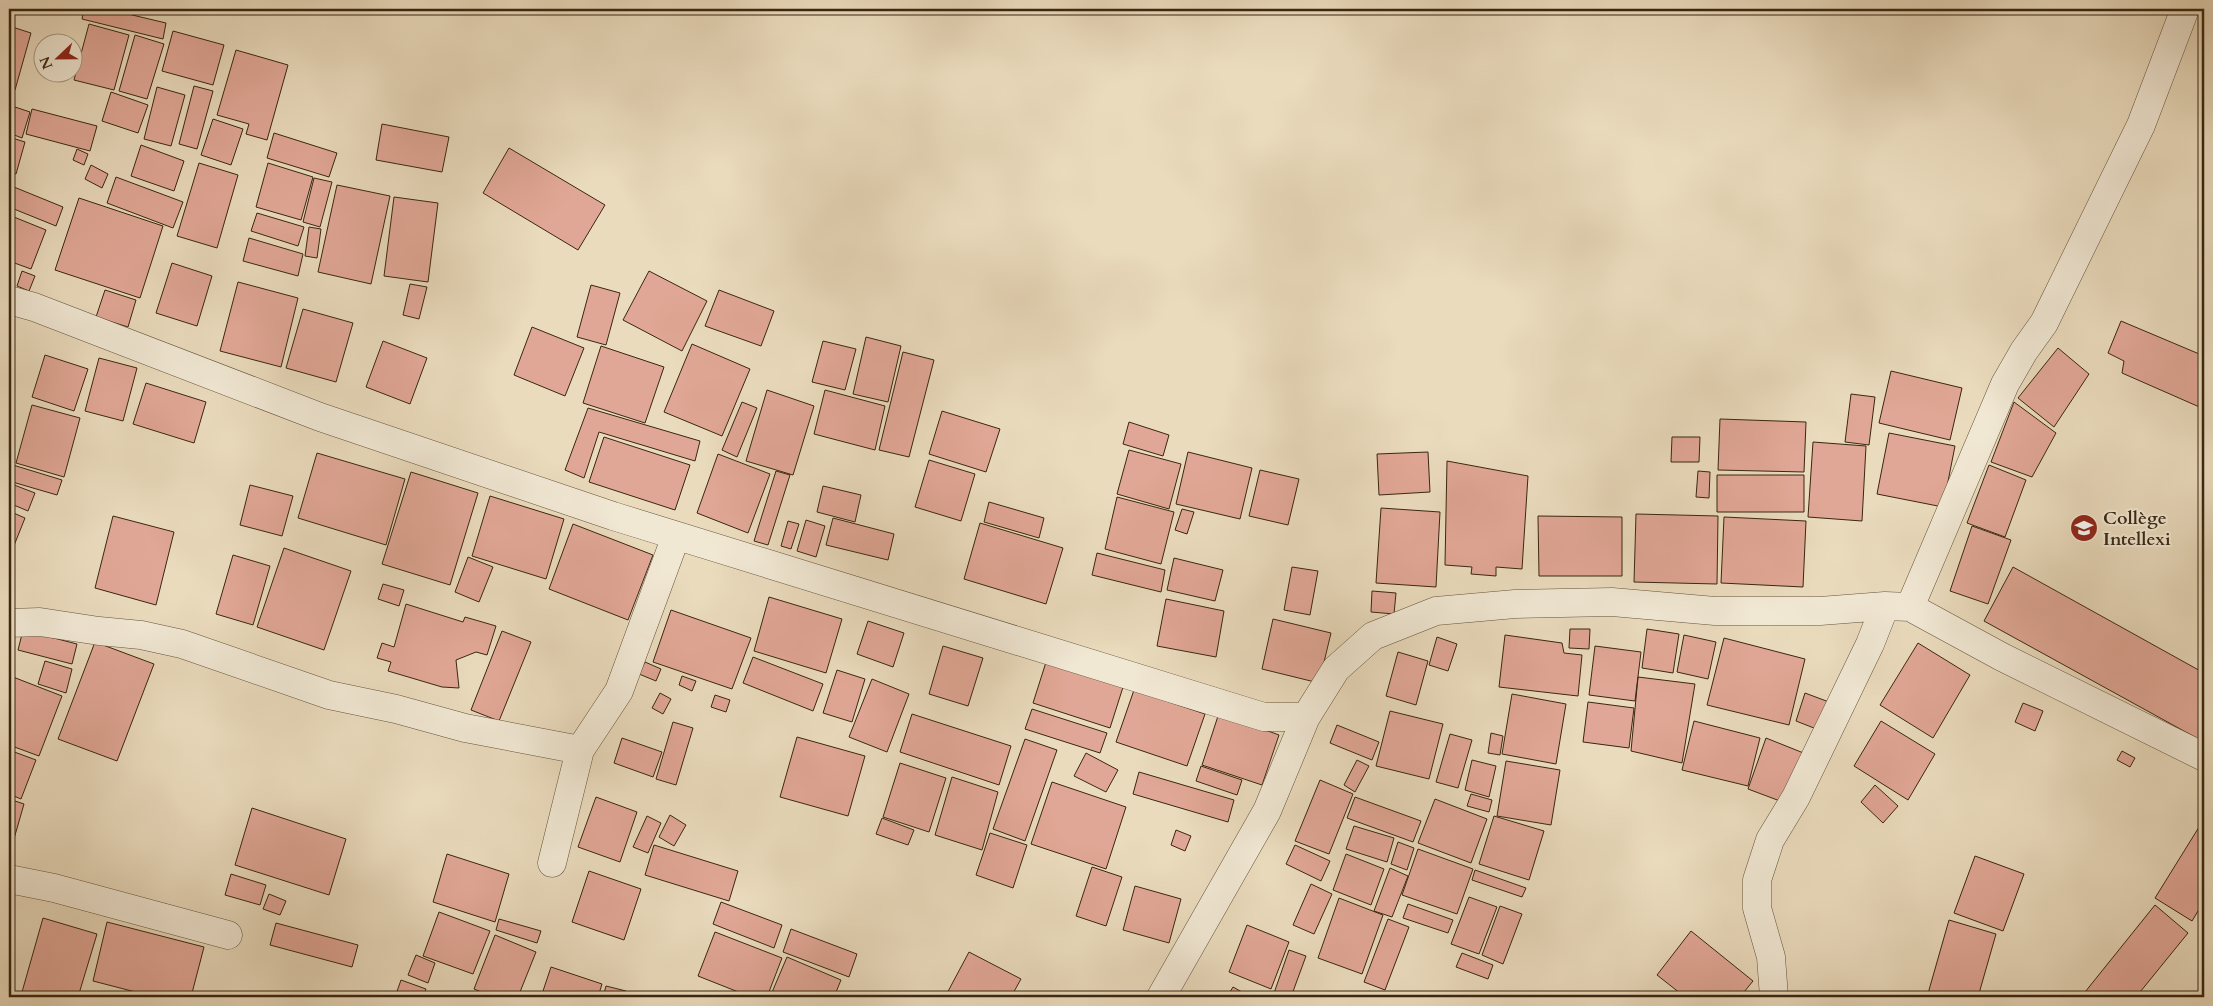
<svg xmlns="http://www.w3.org/2000/svg" width="2213" height="1006" viewBox="0 0 2213 1006" font-family="Cardo,serif">
  <style>
    .building { fill: #e1a796; stroke: #392611 }
    .lines { fill: none; stroke-linecap: round; stroke-linejoin: round }
    .minor-casing { stroke: #65533c; stroke-width: 29 }
    .minor { stroke: #f1e8d4; stroke-width: 28 }
    .labels { text-anchor: middle; dominant-baseline: central; stroke-width: 4; stroke-linejoin: round; paint-order: stroke }
    .poi-label { font-size: 18px; font-weight: bold; fill: #392611; stroke: #f1e8d4; text-anchor: start }
  </style>
  <rect width="100%" height="100%" fill="#eadbbd"/>
  <filter id="stains"><feTurbulence type="fractalNoise" baseFrequency=".004" numOctaves="4"/><feColorMatrix values="0 0 0 0 .2 0 0 0 0 .09 0 0 0 0 .02 0 0 0 .5 -.17"/></filter>
  <radialGradient id="worn" r=".72"><stop offset=".6" stop-color="#630" stop-opacity="0"/><stop offset="1" stop-color="#630" stop-opacity=".3"/></radialGradient>
  <!-- building -->
  <path class="building" d="M84,9h23l59,14 -3,16 -81,-20z
    M859,9h14l-2,4z
    M89,24l40,11 -15,55 -40,-10z
    M9,26l22,7 -16,57 -6,-1z
    M173,31l51,14 -11,40 -51,-14z
    M135,35l29,9 -17,55 -28,-8z
    M236,50l52,15 -21,75 -21,-6 3,-10 -32,-9z
    M194,86l19,5 -16,58 -18,-5z
    M157,87l28,8 -14,51 -27,-7z
    M111,92l37,13 -10,28 -36,-12z
    M9,105l21,7 -8,26 -13,-5z
    M32,109l65,17 -7,25 -64,-17z
    M213,119l30,10 -12,36 -30,-10z
    M382,124l67,13 -7,35 -66,-12z
    M274,133l63,20 -8,24 -62,-19z
    M9,137l16,5 -9,32 -7,-2z
    M141,145l43,16 -10,30 -43,-15z
    M509,148l96,57 -27,45 -95,-57z
    M77,149l11,5 -4,11 -11,-5z
    M199,163l39,12 -21,73 -40,-12z
    M268,163l45,14 -12,43 -45,-13z
    M91,165l17,9 -6,14 -17,-9z
    M116,177l67,25 -10,26 -66,-25z
    M314,178l18,4 -12,45 -17,-5z
    M9,185l54,22 -7,19 -47,-19z
    M337,185l53,11 -19,88 -53,-12z
    M394,197l44,6 -10,79 -44,-6z
    M79,198l84,28 -23,72 -85,-28z
    M257,213l47,14 -6,19 -47,-15z
    M9,215l37,15 -15,39 -22,-8z
    M309,227l12,2 -4,29 -12,-2z
    M249,238l54,16 -5,22 -55,-15z
    M172,263l40,13 -15,50 -41,-13z
    M22,271l13,5 -6,15 -12,-5z
    M649,271l58,30 -25,50 -59,-31z
    M238,282l60,16 -17,69 -61,-16z
    M410,284l17,3 -8,32 -16,-4z
    M591,285l29,8 -14,52 -29,-8z
    M105,290l31,10 -8,27 -32,-10z
    M719,290l55,21 -13,35 -56,-20z
    M303,309l50,14 -17,59 -50,-14z
    M2121,321l83,35v53l-82,-36 2,-12 -16,-8z
    M532,327l52,21 -19,48 -51,-21z
    M866,337l35,9 -13,56 -35,-8z
    M383,341l44,17 -17,46 -44,-17z
    M823,341l33,8 -11,41 -33,-8z
    M692,344l58,25 -28,67 -58,-24z
    M601,346l63,21 -19,56 -62,-20z
    M2058,348l31,26 -35,53 -36,-29z
    M903,352l31,8 -25,97 -30,-7z
    M45,355l43,14 -14,42 -42,-14z
    M99,358l38,10 -14,53 -38,-10z
    M1891,371l71,17 -12,52 -71,-17z
    M146,383l60,19 -12,41 -61,-19z
    M767,390l47,16 -21,69 -47,-14z
    M825,390l60,16 -10,44 -61,-16z
    M1851,394l24,3 -6,48 -24,-3z
    M742,402l15,6 -20,49 -15,-7z
    M2014,402l42,31 -24,44 -41,-15z
    M32,405l48,13 -16,59 -48,-14z
    M588,408l112,33 -5,20 -96,-29 -15,46 -19,-8z
    M942,411l58,18 -14,43 -57,-18z
    M1720,419l86,3 -2,50 -86,-2z
    M1129,422l40,13 -6,21 -40,-12z
    M1889,433l66,13 -12,61 -66,-13z
    M604,437l86,28 -15,45 -86,-28z
    M1672,437h28l-1,25h-28z
    M1813,442l53,4 -4,75 -54,-4z
    M1129,450l52,14 -12,45 -52,-15z
    M1188,452l64,16 -12,51 -64,-15z
    M1428,452l2,40 -51,3 -2,-41z
    M317,453l88,26 -19,66 -88,-27z
    M718,454l52,20 -22,59 -51,-20z
    M929,460l46,14 -14,47 -46,-14z
    M1447,461l81,15 -6,93 -26,-2v9l-25,-2 1,-7 -27,-2z
    M13,465l49,15 -5,15 -48,-14z
    M1989,465l37,15 -21,57 -38,-14z
    M1260,470l39,9 -11,46 -39,-9z
    M776,471l14,4 -22,70 -14,-4z
    M1698,471l12,1 -1,26 -13,-1z
    M411,472l67,21 -28,92 -68,-21z
    M1717,475h87v37h-87z
    M9,483l26,10 -7,18 -19,-8z
    M250,485l43,11 -11,40 -42,-11z
    M823,486l38,9 -6,27 -38,-10z
    M490,496l74,23 -18,60 -74,-23z
    M1117,497l57,15 -13,52 -56,-15z
    M989,502l55,16 -5,20 -55,-16z
    M1381,508l59,4 -4,75 -60,-4z
    M1182,509l12,3 -7,22 -12,-4z
    M9,511l16,7 -16,40z
    M1636,514l82,2 -1,68 -83,-2z
    M113,516l61,16 -18,73 -61,-17z
    M1538,516l84,1v59h-83z
    M1724,517l82,4 -3,66 -82,-4z
    M833,518l61,16 -6,26 -62,-15z
    M806,520l19,6 -9,31 -19,-6z
    M788,521l11,3 -8,25 -10,-3z
    M980,523l83,25 -17,56 -82,-25z
    M573,524l80,31 -25,65 -79,-31z
    M1972,526l39,14 -23,64 -38,-13z
    M284,548l67,23 -27,79 -67,-23z
    M1097,553l68,17 -4,22 -69,-17z
    M233,555l37,11 -17,59 -37,-11z
    M468,557l25,10 -14,35 -24,-10z
    M1174,558l49,12 -8,31 -48,-11z
    M1292,567l26,4 -8,44 -26,-5z
    M2013,567l191,106v64l-2,4 -218,-120z
    M383,584l21,6 -5,16 -21,-7z
    M1372,591l24,2 -2,21 -23,-2z
    M769,597l73,22 -16,54 -72,-22z
    M1166,599l58,12 -8,46 -59,-11z
    M406,604l57,18 2,-5 31,9 -9,29 -11,-3 -20,8 3,28 -17,-1 -54,-16 3,-9 -14,-4 5,-15 12,4z
    M671,610l80,28 -19,51 -79,-27z
    M1273,619l58,14 -12,50 -57,-14z
    M868,621l36,12 -11,34 -36,-13z
    M1570,629h20l-1,20 -20,-1z
    M1647,629l32,5 -6,39 -31,-5z
    M23,630l54,14 -5,20 -54,-14z
    M502,631l29,11 -32,79 -28,-11z
    M1505,635l57,8 2,10 18,2 -4,41 -79,-9z
    M1684,635l32,7 -8,37 -31,-7z
    M1437,637l20,7 -9,27 -19,-6z
    M1724,638l81,21 -16,66 -82,-20z
    M95,642l59,22 -37,97 -59,-22z
    M1918,643l52,32 -37,63 -53,-33z
    M943,646l40,12 -15,48 -39,-12z
    M1595,646l46,6 -6,49 -46,-6z
    M1398,652l30,9 -12,44 -30,-9z
    M753,657l70,27 -10,27 -70,-28z
    M1047,659l77,25 -14,44 -77,-25z
    M45,661l27,8 -6,24 -28,-9z
    M645,662l16,7 -5,12 -17,-7z
    M837,670l28,9 -13,43 -29,-9z
    M682,676l14,5 -4,10 -13,-6z
    M13,677l49,19 -23,60 -30,-11v-57z
    M1638,677l57,7 -13,79 -51,-12z
    M872,679l37,15 -22,58 -38,-15z
    M1134,690l71,24 -18,52 -71,-24z
    M660,693l11,6 -8,15 -11,-6z
    M1805,693l24,9 -10,28 -23,-9z
    M1512,694l54,10 -10,60 -54,-10z
    M715,695l15,5 -4,12 -15,-5z
    M1588,702l46,6 -5,40 -46,-6z
    M2023,703l20,8 -8,20 -20,-9z
    M1032,709l75,24 -7,20 -75,-24z
    M1390,711l53,13 -14,55 -53,-13z
    M1219,713l60,22 -17,50 -60,-20z
    M912,714l99,32 -12,39 -99,-33z
    M1694,721l66,17 -12,48 -66,-16z
    M1881,721l54,33 -27,46 -54,-34z
    M673,722l20,6 -17,57 -20,-6z
    M1337,725l42,17 -7,18 -42,-17z
    M1491,733l12,3 -3,19 -12,-2z
    M1450,734l22,6 -14,48 -22,-6z
    M797,737l68,19 -17,60 -68,-19z
    M622,738l40,14 -9,25 -39,-14z
    M1766,738l40,16 -18,50 -40,-15z
    M1025,739l32,11 -32,91 -32,-12z
    M9,750l27,10 -15,39 -12,-5z
    M2122,751l13,7 -5,9 -13,-7z
    M1086,753l32,17 -12,22 -32,-16z
    M1357,760l12,6 -14,26 -11,-7z
    M1472,760l24,6 -7,31 -24,-7z
    M1506,761l54,9 -9,55 -54,-9z
    M900,763l46,15 -17,54 -46,-15z
    M1201,766l41,14 -5,15 -41,-14z
    M1139,772l95,28 -6,22 -95,-28z
    M952,777l46,15 -16,58 -47,-15z
    M1320,780l33,14 -24,60 -34,-13z
    M1052,782l74,25 -20,62 -75,-25z
    M1875,785l23,21 -15,17 -22,-21z
    M1471,794l21,6 -3,12 -22,-6z
    M596,797l41,15 -17,50 -42,-15z
    M1355,797l66,24 -8,21 -66,-24z
    M9,799l15,5 -15,52z
    M1435,799l52,20 -16,44 -53,-20z
    M252,808l94,31 -17,56 -94,-30z
    M670,815l16,10 -12,21 -15,-9z
    M647,816l14,7 -13,30 -15,-6z
    M1494,816l50,15 -15,49 -50,-16z
    M882,818l32,12 -6,15 -32,-11z
    M2204,819v82l-12,20 -37,-23z
    M1354,826l40,12 -7,24 -41,-13z
    M1176,830l15,6 -6,15 -14,-6z
    M990,833l37,12 -14,43 -37,-13z
    M1398,842l16,6 -7,22 -16,-6z
    M654,845l84,26 -9,30 -84,-26z
    M1295,845l35,16 -9,20 -35,-17z
    M1418,849l55,20 -16,45 -55,-19z
    M447,854l62,20 -14,48 -62,-20z
    M1346,854l38,15 -13,36 -38,-15z
    M1975,856l49,18 -21,57 -49,-18z
    M1092,867l30,10 -16,49 -30,-10z
    M1390,868l18,8 -16,41 -18,-6z
    M1475,870l51,18 -4,9 -50,-17z
    M589,871l52,18 -17,51 -52,-18z
    M231,874l35,11 -6,20 -35,-10z
    M1311,884l21,10 -18,40 -21,-9z
    M1135,886l46,13 -12,44 -46,-13z
    M269,894l17,7 -6,14 -17,-6z
    M1469,897l28,10 -18,47 -28,-10z
    M1339,898l44,17 -21,59 -44,-16z
    M721,902l61,23 -8,23 -61,-24z
    M1408,904l45,16 -5,13 -45,-15z
    M2155,905l33,28 -52,64h-55z
    M1500,906l22,8 -19,50 -21,-9z
    M439,912l51,19 -17,43 -50,-18z
    M43,918l54,16 -19,63h-38l-18,-5z
    M499,919l42,12 -4,12 -41,-13z
    M1388,919l21,8 -24,63 -21,-8z
    M1949,920l47,14 -18,63h-51z
    M107,922l97,25 -13,50h-36l-62,-16z
    M276,923l82,22 -6,22 -82,-22z
    M1247,925l42,17 -18,47 -42,-17z
    M791,929l66,25 -8,23 -66,-25z
    M1691,931l62,50 -13,16h-55l-28,-22z
    M715,932l67,26 -15,39h-16l-53,-21z
    M495,935l41,17 -18,45h-24l-20,-8z
    M1289,950l17,6 -15,41h-14l-4,-1z
    M969,952l52,27 -10,18h-66z
    M1462,953l31,12 -5,14 -32,-12z
    M416,955l19,8 -7,20 -20,-8z
    M787,957l54,23 -7,17h-64z
    M551,967l51,17 -4,13h-57z
    M401,980l25,9 -3,8h-28z
    M606,986l20,5 -1,6h-22z
    M1233,987l18,10h-24z
    M1369,991l14,6h-17z
    M465,993l12,4h-14z"/>
  <g class="lines">
    <!-- minor casing -->
    <g class="minor-casing">
      <path id="minor" d="M9,300l25,7 286,110 293,99 651,201h42
        M1910,607l95,-223 19,-33 20,-28 97,-198 44,-116
        M9,623l31,-1 59,9 42,4 41,9 147,51 67,14 69,19 115,22
        M552,863l28,-113 39,-59 57,-155
        M9,879l45,9 174,47
        M1161,997l106,-186 39,-94 30,-48 37,-33 63,-25 79,-7 97,-2 103,9h105l65,-5 25,1 92,50 202,100
        M1774,997l-3,-40 -14,-49v-28l13,-40 26,-43 74,-153 15,-38"/>
    </g>
    <!-- minor -->
    <use href="#minor" class="minor"/>
  </g>
  <!-- icons -->
  <defs>
    <g id="school-disc" transform="scale(1.4375)"><circle r="9.5" fill="#8f2418" stroke="#f1e8d4"/><path d="M0-5L7-2L0 1L-7-2ZM-4 1L0 2.5L4 1V4Q0 6-4 4Z" fill="#fff"/></g>
  </defs>
  <g fill-rule="evenodd">
    <use href="#school-disc" x="2084" y="528"/>
  </g>
  <g class="labels">
    <!-- poi labels -->
    <g class="poi-label">
      <text x="2103" y="518">Collège<tspan x="2103" dy="21">Intellexi</tspan></text>
    </g>
  </g>
  <!-- margin -->
  <rect width="2213" height="1006" fill="none" stroke="#eadbbd" stroke-width="30"/>
  <rect x="10" y="10" width="2193" height="986" fill="none" stroke="#392611" stroke-width="2.5"/>
  <rect x="15" y="15" width="2183" height="976" fill="none" stroke="#392611"/>
  <!-- north arrow -->
  <g transform="translate(58 58) rotate(248)"><circle r="24" fill="#f1e8d4" stroke="#a79a86"/>
  <path d="M0-4L9 19L0 12L-9 19Z" fill="#8f2418"/>
  <text y="-8" font-size="14" font-weight="bold" text-anchor="middle" fill="#392611">N</text>
  </g>
  <rect width="100%" height="100%" filter="url(#stains)"/>
  <rect width="100%" height="100%" fill="url(#worn)"/>
</svg>
